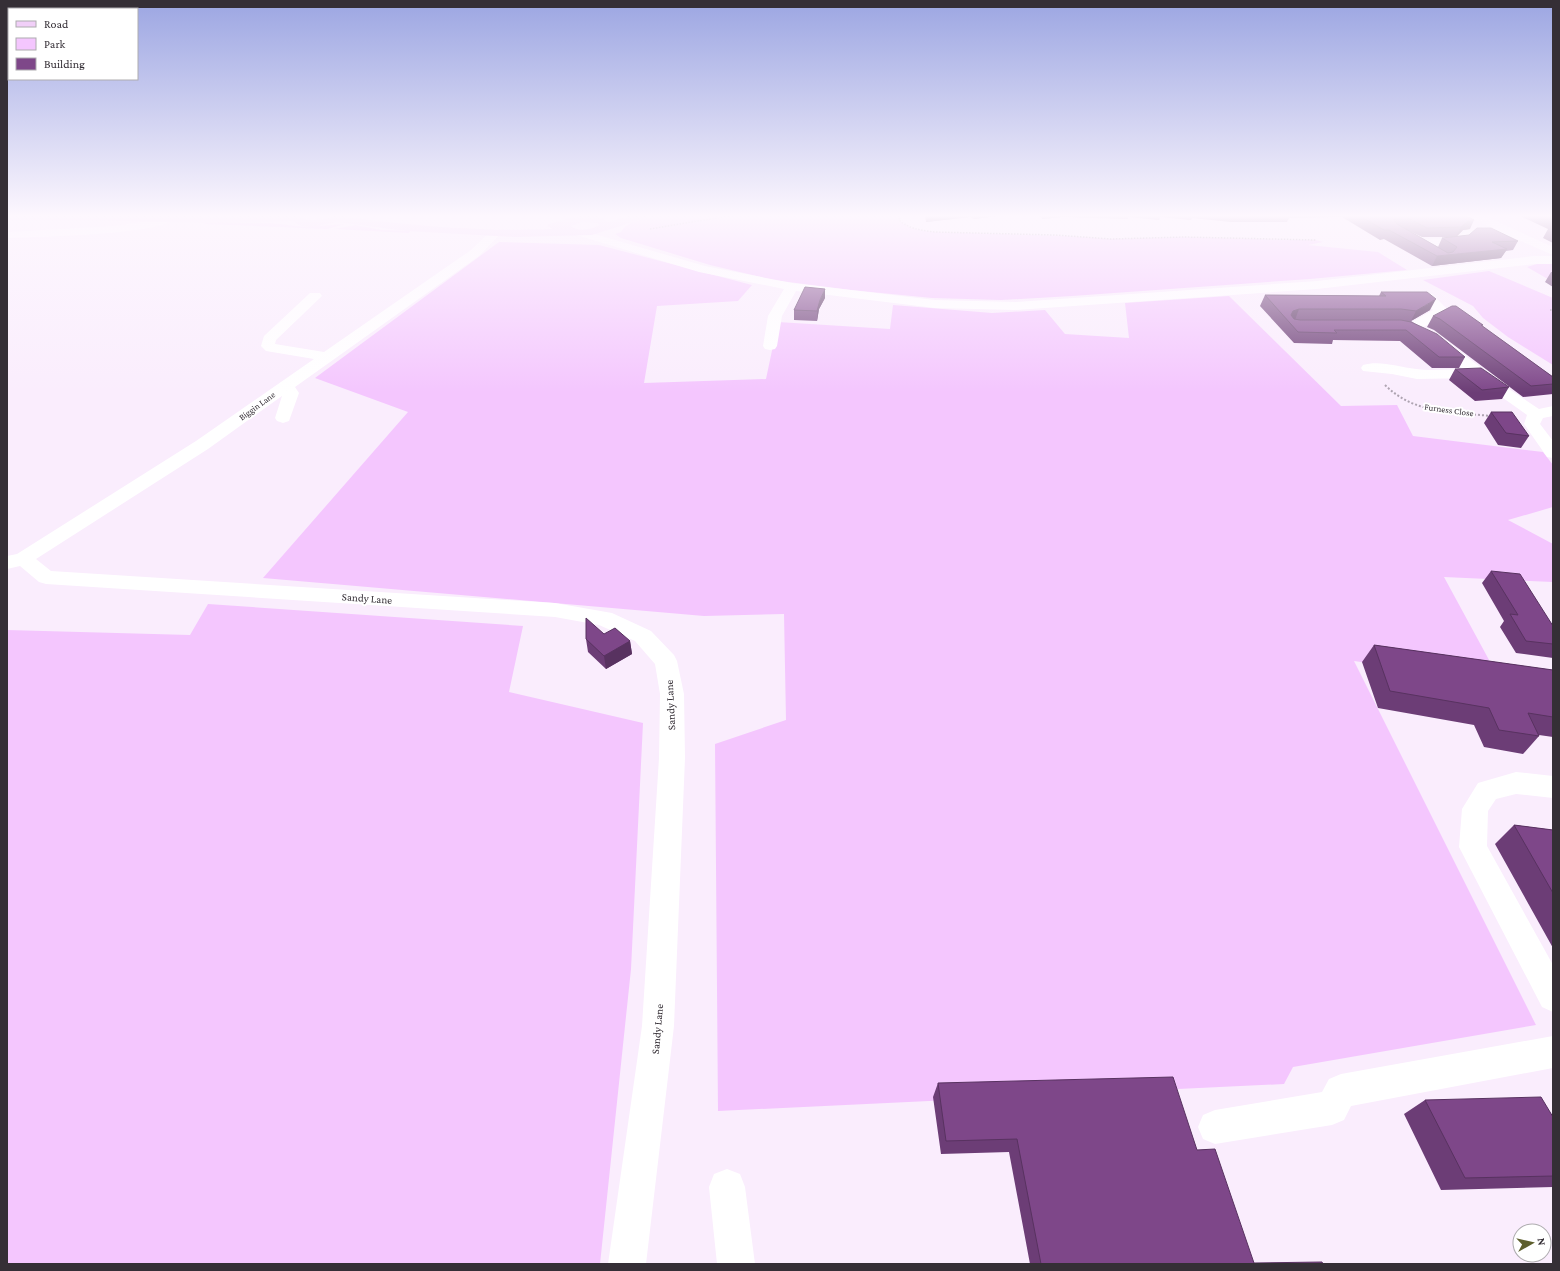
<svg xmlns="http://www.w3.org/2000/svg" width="1560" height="1271" viewBox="0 0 1560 1271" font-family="'Crimson Pro',serif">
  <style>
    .green { fill: #f4c6fe }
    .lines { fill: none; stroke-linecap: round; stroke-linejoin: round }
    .path-far1 { stroke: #ada3b0; stroke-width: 1.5; stroke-dasharray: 1.5 1.5; stroke-linecap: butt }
    .path { stroke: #ada3b0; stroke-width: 2; stroke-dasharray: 2 2; stroke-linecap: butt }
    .minor { fill: #fff; fill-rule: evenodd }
    .major { fill: #f1cff8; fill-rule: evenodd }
    .wall { fill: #6c3d76; fill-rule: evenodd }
    .shaded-wall { fill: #583260 }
    .building { fill: #7e4789; stroke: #583260 }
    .labels { text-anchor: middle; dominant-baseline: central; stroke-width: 4; stroke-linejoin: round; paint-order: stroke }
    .far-street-label { font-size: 9px; fill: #352f36; stroke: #fff }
    .street-label { font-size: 11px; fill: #352f36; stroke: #fff }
  </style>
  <rect width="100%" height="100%" fill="#faedfd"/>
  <!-- green -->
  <path class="green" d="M651,215h250l-2,5c10,10 22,10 35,12l134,4 43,3 73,-2 107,3h25l7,2 -15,3 70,7 29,18 -97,9 -238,17 -71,4 -69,-2 -81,-8 -78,-10 -63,-15 -89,-27 -6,-4 6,-2c6,-11 20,-12 32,-15z
    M205,223h67l33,4 40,-3 -18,5 -123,-5z
    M355,225l27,5 28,1 -1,2 -74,-4z
    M499,242l100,3 153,40 -14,16 -81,5 -13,77 122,-4 12,-57 112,7 3,-24 99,8 53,-3 20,24 64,4 -4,-35 104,-7 112,110 56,-1 16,31 130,16 10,13v42l-45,13 45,24v38l-109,-5 57,105 -147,-21 182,364 -243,42 -9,17 -566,27 -3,-367 71,-24 -2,-106 -80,2 -441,-38 145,-166 -93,-34z
    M1537,264h16v18l-26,-15z
    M1489,271l64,27v67l-45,-28 -25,-19 -10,-12 -50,-26z
    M208,604l315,22 -14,66 134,31 -12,246 -31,295h-593v-634l183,5z"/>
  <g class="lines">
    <!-- path-far1 -->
    <path class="path-far1" d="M901,215l-2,5c10,9 22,10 35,12l121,3 56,4 73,-2 132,3
      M650,229l84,-14
      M1550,310h3"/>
    <!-- path -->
    <path class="path" d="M1385,385c29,29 68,27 106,31"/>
    <!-- minor -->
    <path class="minor" d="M1468,215h14l71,32v8l-46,-20 -36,1 -7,7 -30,3 10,7 -2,3 -4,1 -22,-12 -2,-2 2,-2 4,-2 37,-1 7,-7 4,-1 25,-2 -24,-11z
      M167,216l4,1 2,2c-12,16 -141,18 -166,19v-6l108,-6 40,-6z
      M496,229l4,1 2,2 -23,24 -184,131 4,6 -10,28 -6,2 -6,-2 -2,-3 7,-22 -74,53 -172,110 15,12 504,32 57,10 39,18 23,24 3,6 7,33 1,64 -11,268 -28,238h-38l34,-238 17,-268 1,-64 -5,-30 -20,-23 -36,-16 -44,-8 -509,-33 -7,-2 -19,-16 -13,3v-13l10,-2 179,-113 118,-82 -48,-8 -5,-5 3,-10 46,-43h10l2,3 -46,44 -1,4 49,8 147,-102 21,-20z
      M577,229l128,37 87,17 143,17 81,2 301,-21 217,-25h19v8h-19l-217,25 -301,21 -81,-2 -139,-17 -14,25 -5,30 -2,3 -5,1 -5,-1 -2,-3 5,-30 16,-27 -85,-17 -126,-38 -2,-2 2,-2z
      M1427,293l5,1 17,17 -2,3 -29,16 -5,1 -5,-1 -2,-3 2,-3 25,-14 -13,-13 2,-3z
      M1440,339l5,1 61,47 33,22 14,-3v10l-10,2 -3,6 13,17v17l-6,-1 -23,-33 3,-9 -52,-37 -58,1 -25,-5 -29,-3 -2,-3 2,-3c17,-5 35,2 53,4 15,2 32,0 47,0l-28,-23 -2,-3 2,-3z
      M1516,772l37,4v22l-37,-4 -20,5 -8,12 -1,35 66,119v47l-11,-5 -83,-160 3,-38 16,-26z
      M1553,1036v32l-202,38 -7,14 -12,5 -117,19 -12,-5 -5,-12 5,-12 12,-5 107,-18 7,-13 12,-5z
      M727,1169l13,5 5,13 10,77h-38l-8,-77 5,-13z"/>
    <!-- major -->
    <path class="major" d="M7,215h129l87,2 73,-2 8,4 8,1 13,-1 11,-4h12l-1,2c68,9 137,15 206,12l-6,-3 2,-2c17,-5 45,-16 59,-2l25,-7h16l-1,2 -56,18 -77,2 -109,-6 -69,-9 -25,5 -11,-1 -8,-5c-95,5 -190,-3 -286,-1zM582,222l15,1 2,2c-8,5 -22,7 -28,1z"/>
  </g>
  <!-- wall -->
  <path class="wall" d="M925,215h78l-29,4 -4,-2 -44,5z
    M1040,215h425l5,14 -7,1 -6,6 61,5 -5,9 -7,1 -5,7 -69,8 -48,-27 -4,1 -38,-23 -53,1 -2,4h-56l-39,-4 -1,2 -31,-3 -1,3 -31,-3v2l-66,-2 -20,2zM1401,227l21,10h31l-11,1 -4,9z
    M1518,215h35v28l-10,-5 5,-9z
    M1551,272h2v15l-8,-5z
    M1381,292l49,18 -19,11 54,36 -6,11h-27l-32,-27 -67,-1 -1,4 -38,-1 -34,-37 5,-11 114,1z
    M825,298l-6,11 -2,12 -23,-1v-10z
    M1433,316l50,9 -1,1 71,51v17l-30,3 -89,-67 -7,-3z
    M1455,369l54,18 -7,12 -27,2 -26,-21z
    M1491,412l38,24 -8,12 -23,-3 -14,-22z
    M1491,571l62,73v14l-37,-5 -16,-26 4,-6 -22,-38z
    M604,634l26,7 2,13 -26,15 -18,-17 -2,-13z
    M1374,645l179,25v67l-14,-2v1l-16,18 -39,-7 -10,-22 -96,-17 -16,-46z
    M1514,825l39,5v118l-58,-104z
    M938,1083l259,67 57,113 69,1h-293l-21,-112 -68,2 -8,-57z
    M1425,1100l128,17v70l-112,3 -37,-76z"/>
  <!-- shaded-wall -->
  <path class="shaded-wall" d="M927,215h44l-1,2 -44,5z
    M974,215h29l-29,4z
    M1043,215h20l-1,2 -20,2z
    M1474,220l-4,9 -7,1 -7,7 5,-10 7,-6z
    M1507,249l-6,9 -69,8 5,-10z
    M825,289v9l-6,11 -2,12v-10l3,-11z
    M1436,299l-6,11 -19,11 5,-10z
    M1299,309l-4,11 -6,1 4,-10z
    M630,641l2,13 -26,15 -2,-13z"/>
  <!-- building -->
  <path class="building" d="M1358,215h107l9,5 -6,1 -7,6 -34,1 -21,-11h-9l-3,3 3,4 51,29 5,-1 4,-5 -15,-9 27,-3 8,-7h14l27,13 -26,1 15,7 -70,7 -48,-26h-5z
    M805,287l20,2 -5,11 -3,11 -23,-1z
    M1381,292h46l9,7 -20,12 -15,-2h-102l-6,2 -2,4 3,4 6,1h101l10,2 26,12 28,23h-26l-33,-27h-72l3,3 -39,-1 -33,-37 121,1z
    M1452,306h4l27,19h-2l72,52v7l-22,2 -91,-67 -7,-3z
    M1481,368l28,19 -27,3 -27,-21z
    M1491,412h21l17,24 -23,-3z
    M1491,571l29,3 33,52v18l-27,-3 -16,-27 8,1z
    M586,618l18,16 11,-6 15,13 -26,15 -18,-17z
    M1374,645l179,25v47l-25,-4 11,23 -40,-6 -10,-22 -99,-17z
    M1514,825l39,5v63z
    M1173,1077l24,73 18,-1 39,114 68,-1 1,2h-282l-24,-125 -71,2 -8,-58z
    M1541,1097l12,20v59l-88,2 -40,-78z"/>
  <!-- sky -->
  <linearGradient id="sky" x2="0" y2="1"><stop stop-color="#9ca6e2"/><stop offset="0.55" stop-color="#fdf7fe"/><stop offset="1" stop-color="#fdf7fe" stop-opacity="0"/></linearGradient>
  <rect width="1560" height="393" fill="url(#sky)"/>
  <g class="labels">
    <!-- far-street labels -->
    <g class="far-street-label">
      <text transform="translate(257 406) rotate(-36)">Biggin Lane</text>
      <text transform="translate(1449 410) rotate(8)">Furness Close</text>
    </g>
    <!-- street labels -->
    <g class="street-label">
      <text transform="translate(367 598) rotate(4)">Sandy Lane</text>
      <text transform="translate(670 705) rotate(-93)">Sandy Lane</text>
      <text transform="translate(657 1029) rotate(-85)">Sandy Lane</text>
    </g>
  </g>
  <!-- border -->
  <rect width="1560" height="1271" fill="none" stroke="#352f36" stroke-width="16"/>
  <!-- legend -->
  <rect x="8" y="8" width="130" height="72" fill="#ffffff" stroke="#aeacaf"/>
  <rect x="16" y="21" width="20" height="6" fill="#f1cff8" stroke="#aeacaf"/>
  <text x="44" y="28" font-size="12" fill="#352f36">Road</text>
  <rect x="16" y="38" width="20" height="12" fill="#f4c6fe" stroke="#aeacaf"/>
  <text x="44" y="48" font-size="12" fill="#352f36">Park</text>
  <rect x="16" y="58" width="20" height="12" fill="#7e4789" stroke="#aeacaf"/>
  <text x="44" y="68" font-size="12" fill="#352f36">Building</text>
  <!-- north arrow -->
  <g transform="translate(1532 1243) rotate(82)"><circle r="19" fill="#ffffff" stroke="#aeacaf"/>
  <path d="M0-3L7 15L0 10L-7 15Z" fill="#5e5f2d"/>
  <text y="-6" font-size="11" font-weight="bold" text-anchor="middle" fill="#352f36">N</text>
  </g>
</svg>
